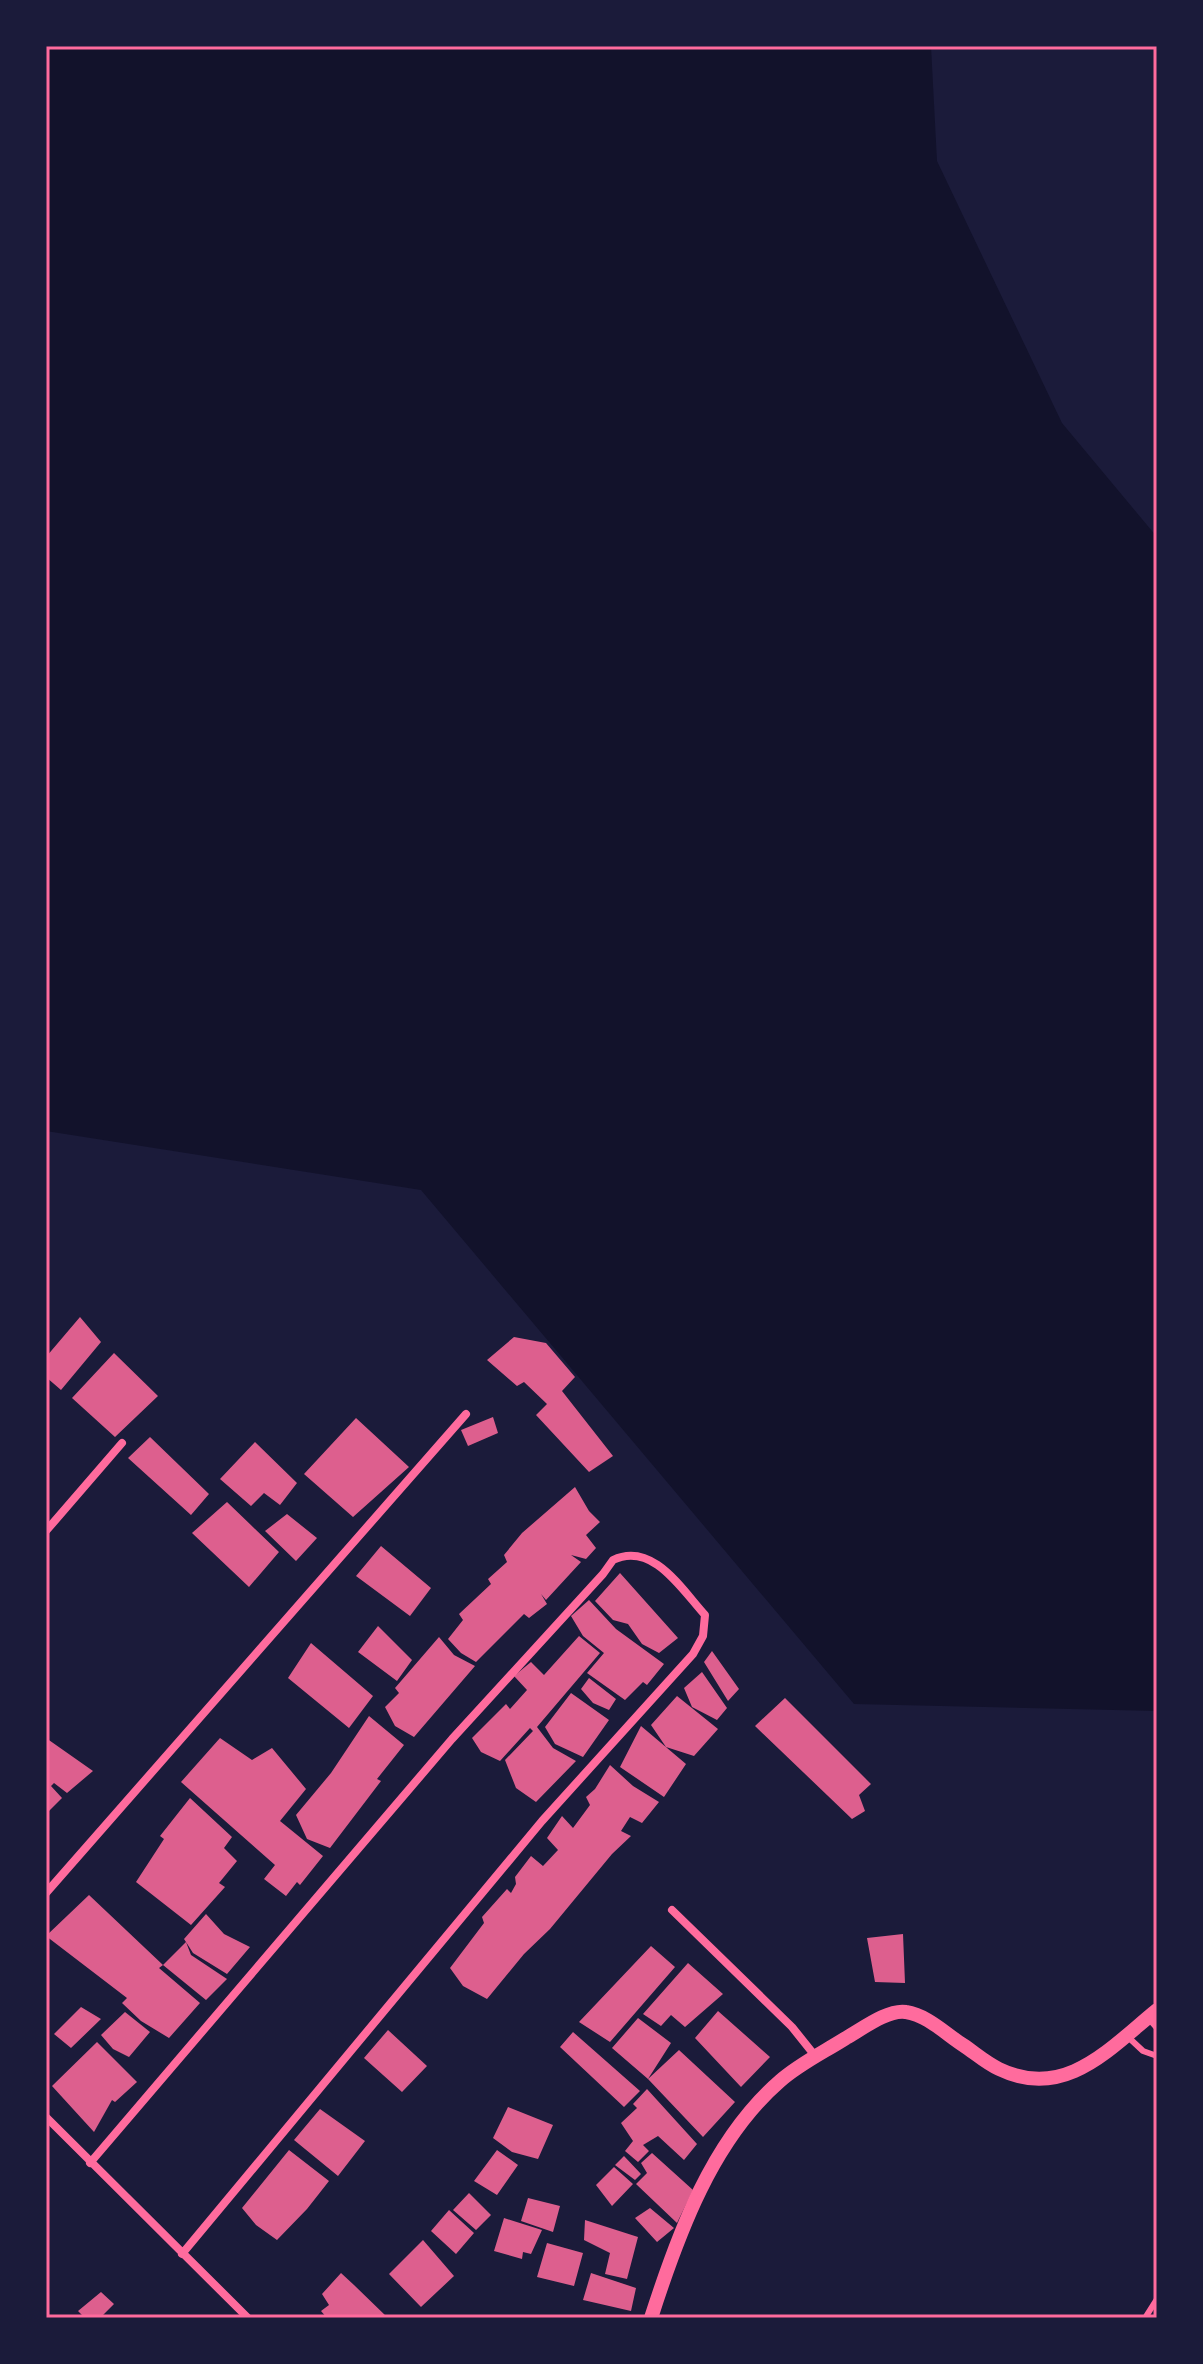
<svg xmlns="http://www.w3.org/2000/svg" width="1203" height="2364" viewBox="0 0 1203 2364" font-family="'Titillium Web',sans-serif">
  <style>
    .water { fill: #12122b }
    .building { fill: #dd5f8e }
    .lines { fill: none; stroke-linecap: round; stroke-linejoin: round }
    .service { stroke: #ff6b9d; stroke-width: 6 }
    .minor { stroke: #ff6b9d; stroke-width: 8 }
    .tertiary { stroke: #ff6b9d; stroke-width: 14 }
    .neatline { fill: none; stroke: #ff6b9d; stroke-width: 3 }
  </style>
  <rect width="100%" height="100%" fill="#1b1b3a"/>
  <!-- water -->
  <path class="water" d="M46,46h885l6,115 125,262 95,114v1174l-303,-7 -433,-514 -375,-59z"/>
  <!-- building -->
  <path class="building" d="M80,1317l21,25 -40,48 -15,-13v-20z
    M514,1337l32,6 29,34 -13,14 51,65 -24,16 -53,-57 11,-11 -23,-22 -7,4 -30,-26z
    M114,1353l44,43 -43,41 -43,-39z
    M493,1417l5,16 -30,13 -7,-16z
    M356,1418l53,49 -56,50 -49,-43z
    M150,1437l59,57 -18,21 -63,-57z
    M255,1442l42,41 -17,22 -16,-12 -13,13 -31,-27z
    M575,1487l14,24 11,11 -14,13 10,13 -10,11 -15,-4 10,7 -35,38 -5,-6 6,10 -18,14 -5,-4 -48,48 -15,-9 -13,-14 15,-19 -4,-6 32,-30 -3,-5 19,-17 -3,-7 18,-22z
    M227,1502l52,50 -30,35 -57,-54z
    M287,1514l30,24 -21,23 -31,-30z
    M381,1546l50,42 -21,28 -54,-40z
    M620,1573l58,65 -19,15 -17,-9 -14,-20 -15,-4 -18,-19z
    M589,1600l27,29 48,35 -17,21 -4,-3 -18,18 -38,-27 17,-20 -21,-17 -12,-20z
    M378,1626l34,34 -15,21 -39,-29z
    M579,1636l21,17 -63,74 16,21 23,13 -40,41 -20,-14 -11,-28 28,-29 -3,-3 -30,33 -19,-9 -9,-14 34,-34 4,5 17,-19 -13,-14 17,-14 13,13z
    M439,1637l15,18 21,11 -61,71 -19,-11 -10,-19 14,-14 -4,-5z
    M311,1643l62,53 -24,32 -61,-50z
    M712,1651l27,38 -11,12 -24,-39z
    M702,1672l25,36 -10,12 -25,-13 -8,-19z
    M589,1678l27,21 -7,11 -16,-7 -12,-14z
    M571,1693l38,27 -26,37 -28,-13 -10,-17z
    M677,1696l41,33 -24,27 -28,-9 -15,-22z
    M785,1698l86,86 -12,11 6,16 -13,8 -97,-93z
    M369,1716l35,29 -27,34 4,2 -51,67 -23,-9 -11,-24 35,-42z
    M641,1726l45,38 -22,33 -44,-30z
    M46,1738l47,33 -26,22 -13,-10 -3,3 11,12 -16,16z
    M220,1738l32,22 20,-12 34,41 -26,32 43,35 -23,29 -3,-3 -11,14 -22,-17 11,-14 -94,-83z
    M610,1765l23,21 26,16 -17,21 -12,-6 -9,14 10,5 -19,18 -62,75 -26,25 -37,45 -24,-13 -13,-18 34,-45 -2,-6 25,-28 4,4 5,-9 -1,-7 16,-21 12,10 15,-16 -11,-12 15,-22 11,12 17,-23 -4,-8 9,-8z
    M190,1798l42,39 -8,11 13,13 -18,22 6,4 -34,38 -55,-43 28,-43 -4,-3z
    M89,1895l74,70 -4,3 41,35 -31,35 -28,-17 -19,-18 5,-5 -81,-62z
    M206,1914l18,20 26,13 -23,27 -34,-21 -7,-11 5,13 36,24 -21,21 -43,-35 23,-23 -2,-3z
    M903,1934l2,49 -30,-1 -8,-44z
    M651,1946l24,21 -65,75 -31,-20z
    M688,1963l35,31 -38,33 -14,-12 -10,11 -18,-12z
    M81,2007l20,12 -30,29 -17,-14z
    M718,2011l52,46 -29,30 -46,-49z
    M125,2012l25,20 -21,25 -16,-8 -12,-14z
    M638,2018l33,25 -23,36 -36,-31z
    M388,2030l39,36 -25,26 -38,-34z
    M573,2032l67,59 -16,16 -64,-60z
    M97,2042l40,40 -22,20 -3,-2 -18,32 -42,-46z
    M679,2050l56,52 -32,35 -55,-58z
    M647,2089l50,55 -13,16 -26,-24 -15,9 6,6 -11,11 -13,-11 8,-10 -12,-18 16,-15 -4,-4z
    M508,2107l45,18 -15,34 -26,-7 -19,-14z
    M320,2109l45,32 -27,35 -44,-36z
    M289,2150l40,31 -22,28 -30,31 -21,-15 -14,-17z
    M497,2150l21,15 -21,30 -23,-14z
    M652,2153l41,37 -16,33 -41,-39 11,-11 -6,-10z
    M624,2156l17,18 -6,6 -20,-15z
    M614,2167l19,17 -21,22 -16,-21z
    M469,2193l22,22 -15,15 -23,-20z
    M528,2198l32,8 -7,26 -32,-11z
    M650,2208l24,20 -17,14 -22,-24z
    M449,2210l25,23 -18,21 -25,-23z
    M504,2218l38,12 -11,24 -8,-2 -1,7 -28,-8z
    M585,2220l53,17 -11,42 -22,-5 5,-21 -26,-13z
    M423,2240l31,36 -33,31 -32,-33z
    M547,2243l36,10 -9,33 -37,-9z
    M341,2273l13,12 34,33h-61l-6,-7 8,-6 -7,-11z
    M591,2273l45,15 -5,23 -48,-11z
    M101,2292l13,12 -14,14h-15l-7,-7z"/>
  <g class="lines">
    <!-- service -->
    <path class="service" d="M1148,2018l9,10
      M1128,2037l15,14 14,5
      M1145,2318l12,-19"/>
    <!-- minor -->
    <path class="minor" d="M46,1531l76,-88
      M46,1893l420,-479
      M672,1910l120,117 24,30
      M46,2117l202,201
      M90,2163l362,-424 151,-165 10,-14c40,-19 69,30 92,55l-2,21 -10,18 -151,167 -360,433"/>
    <!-- tertiary -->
    <path class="tertiary" d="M651,2318c27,-84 61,-178 129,-237 19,-17 44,-29 66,-43 16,-9 42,-29 60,-26 21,3 40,22 57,33 12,8 23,18 36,24 66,32 111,-21 158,-59"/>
  </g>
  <!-- border -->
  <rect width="1203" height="2364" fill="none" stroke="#1b1b3a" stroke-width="96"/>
  <rect x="48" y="48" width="1107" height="2268" class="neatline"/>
</svg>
